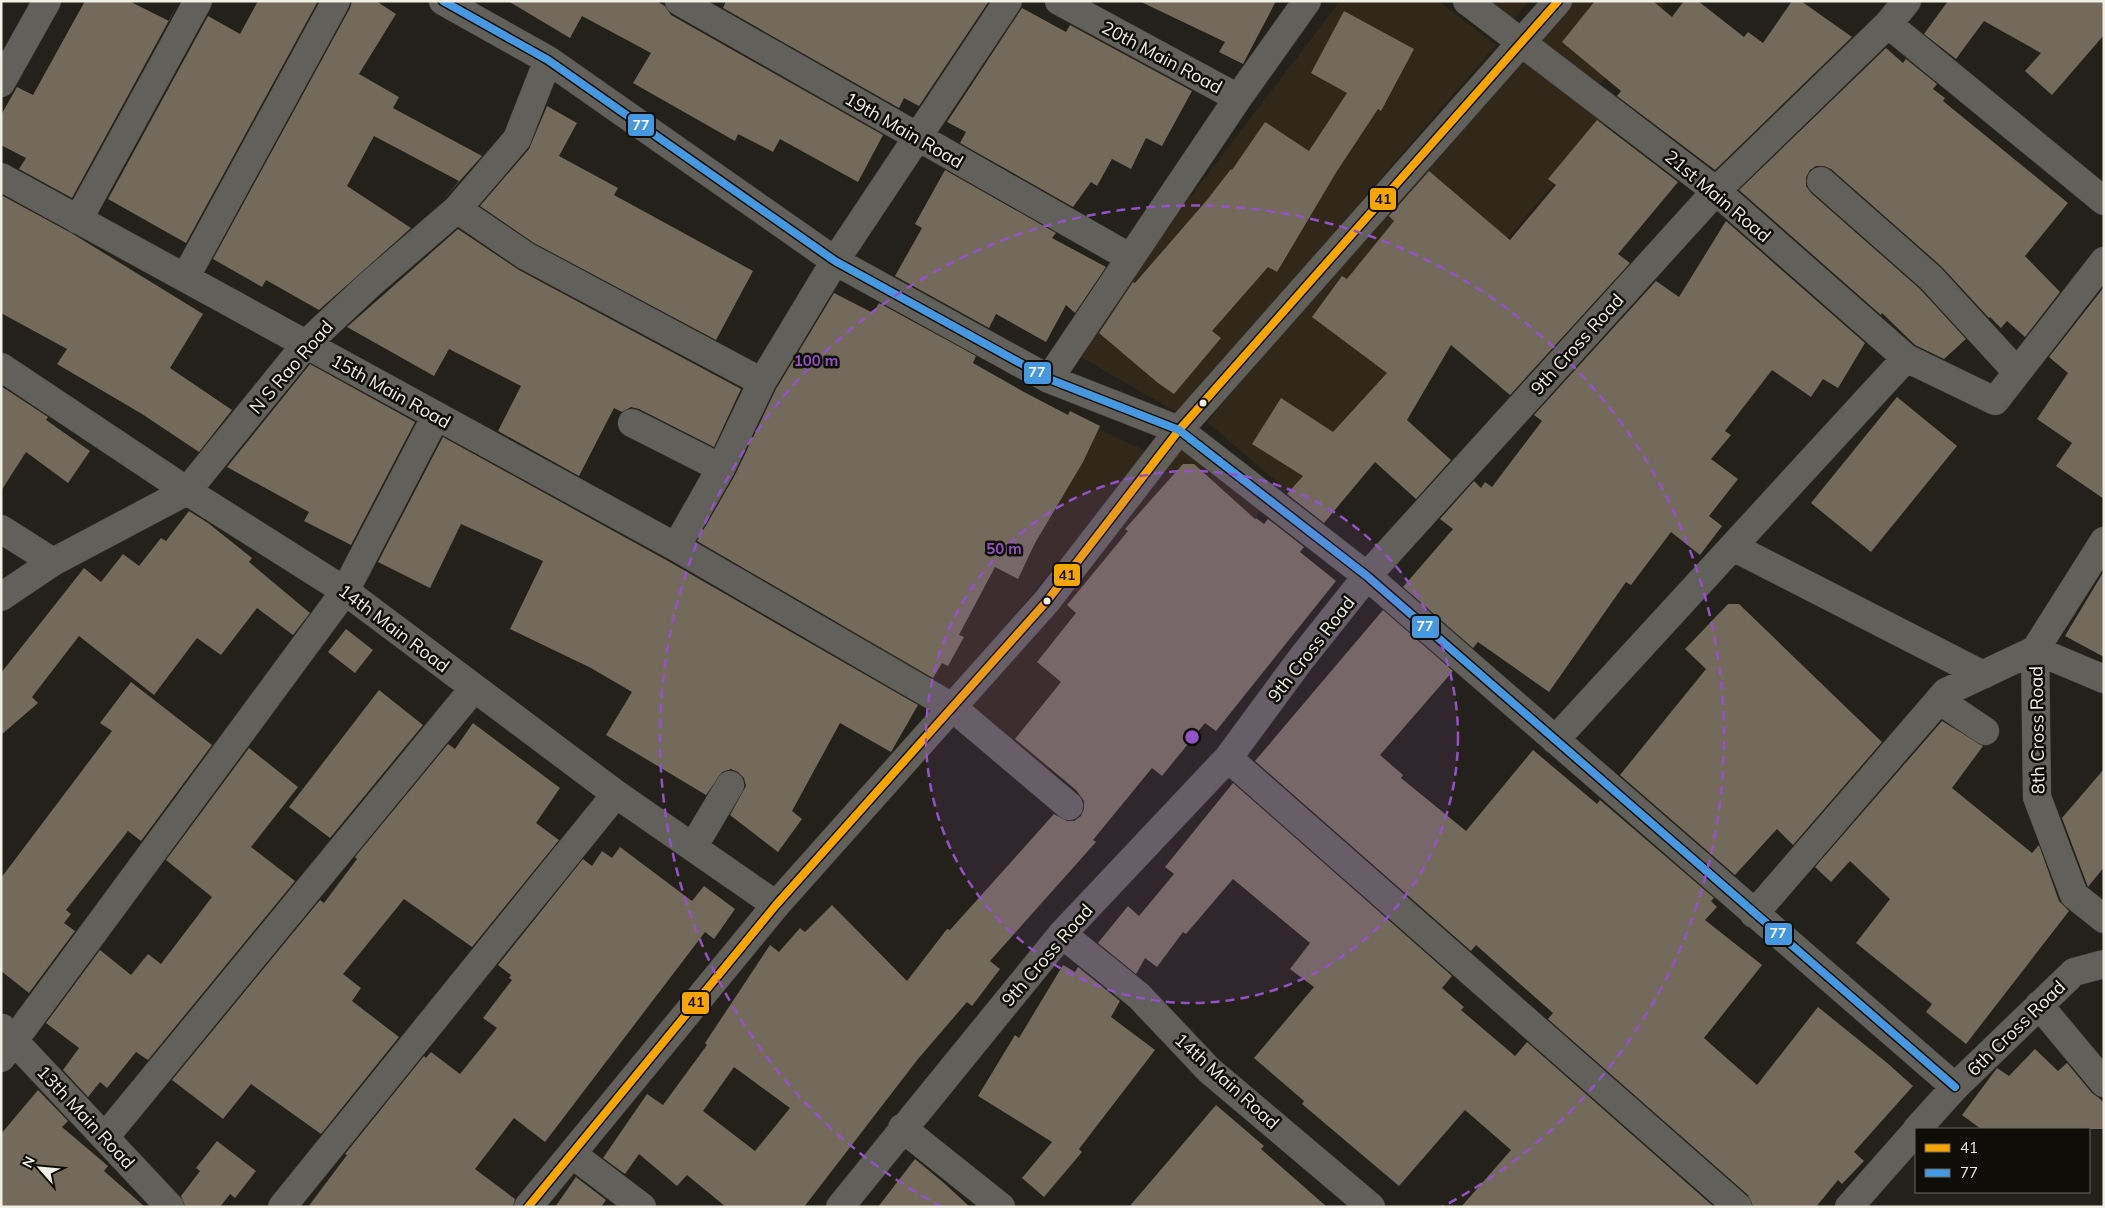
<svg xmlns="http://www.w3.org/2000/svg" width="2105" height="1208" viewBox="0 0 2105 1208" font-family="Mulish,sans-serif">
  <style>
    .commercial { fill: #32281a }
    .building { fill: #746a5c; fill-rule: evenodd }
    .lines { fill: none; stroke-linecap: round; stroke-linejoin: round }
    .minor-casing { stroke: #3d3c36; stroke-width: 29 }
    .tertiary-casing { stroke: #3d3c36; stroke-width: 29 }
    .minor { stroke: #61605a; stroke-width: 28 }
    .tertiary { stroke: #61605a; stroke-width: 28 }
    .bus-1-casing { stroke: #0e0d07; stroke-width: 11 }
    .bus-2-casing { stroke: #0e0d07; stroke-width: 11 }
    .bus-1 { stroke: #f7a600; stroke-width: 8 }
    .bus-2 { stroke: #4699e1; stroke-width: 8 }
    .ring { fill: none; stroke: #9353c7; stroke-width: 2.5; stroke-dasharray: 9 6 }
    .bus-dot { fill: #f1f0e5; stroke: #0e0d07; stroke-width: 2 }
    .labels { text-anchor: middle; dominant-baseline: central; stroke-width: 5; stroke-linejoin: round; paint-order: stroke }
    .street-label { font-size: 18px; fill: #f1f0e5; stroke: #0e0d07 }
    .centre { fill: #9353c7; stroke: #0e0d07; stroke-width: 2.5 }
    .ring-label { font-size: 15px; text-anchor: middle; font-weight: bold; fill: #9353c7; stroke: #0e0d07; stroke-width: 5; stroke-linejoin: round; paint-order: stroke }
    .line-badge { stroke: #0e0d07; stroke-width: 2 }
    .badge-label { font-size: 14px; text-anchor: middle; font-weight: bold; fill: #fff }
    .pale-badge-label { font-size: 14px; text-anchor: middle; font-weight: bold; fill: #111 }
  </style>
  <rect width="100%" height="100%" fill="#232119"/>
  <!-- commercial -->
  <path class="commercial" d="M1340,1h98l58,44 -318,368 -106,-61z
    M1489,1h40l-16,19z
    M1567,1h100l-69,86 -62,-50z
    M1523,49l84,72 -316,373 -84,-72z
    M1014,389l136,64 -199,238 -114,-68 43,-89z
    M1184,442l79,66 -215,262 -80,-65z"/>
  <!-- building -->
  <path class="building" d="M85,1h44l40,20 10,-19 -107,196 -53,-29 7,-11 -25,-13v-30l16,-28 16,8z
    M258,1h60l-132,242 -78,-44 100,-183 32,18z
    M352,1h24l20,13 -37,60 40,23 -6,11 89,48 -42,47 19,-22 -85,-45 -27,50 64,42 -92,82 -53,-30 -4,7 -49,-28 137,-251z
    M508,1h148l9,5 6,9 212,120 -25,47 -78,-43 -7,13 -35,-18 -3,7 -102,-58 18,-30 -69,-37 -12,22z
    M726,1h263l-70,105 -15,-8 -5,10 -176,-100z
    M1139,1h137l-33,63 -24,-12 6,-10z
    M1595,1h58l19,16 12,-16h14l46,36 4,-5 15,11 29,-42h9l51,36 -137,133 -98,-74 4,-5 -59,-49z
    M1948,1h156v34l-52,60 -27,-24 16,-18 -57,-32 -28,38 -32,-25z
    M1022,8l44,24 4,-7 122,66 -30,55 -16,-8 -15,31 -19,-10 -15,27 -6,-4 -18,25 -113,-64 6,-11 -19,-10z
    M1344,11l70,38 -33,62 -3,-2 -41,62 -60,101 -9,-5 -56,64 9,7 -47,56 -16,-11 -59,-50 34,-51 2,1 72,-83 24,-31 1,1 33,-48 44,29 38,-58 -36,-20z
    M1886,48l17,15 3,-4 31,25 -4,5 12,9 -2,3 125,102 -43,53 35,36 -35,45 -18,-16 -6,7 -11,-11 -1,1 -48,-52 -110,-97 -7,-3h-8l-6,4 -4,7v9l5,7 109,96 46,50 -22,20 -29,-14 -33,-32 -1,2 -142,-125z
    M547,106l30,17 -18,33 59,32 -4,7 139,76 -37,69 -182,-97 -54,-37 49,-57z
    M1597,120l81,62 -60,72 12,9 -120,132 -59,-50 -44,75 44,40 -35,39 -41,-37 -51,61 -37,-29 16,-18 -51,-32 29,-46 52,34 54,-59 -75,-56 30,-41 5,3 47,-58 -5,-5 40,-45 81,69 46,-55 -8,-6z
    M945,170l111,63 -4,5 54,29 -31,46 -9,-8 -20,37 -50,-28 -7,14 -94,-52 27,-48 -7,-4z
    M3,196l70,38 130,80 -33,54 62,42 -33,42 -57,-38 -85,-50 10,-15 -66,-36v-114z
    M1726,221l139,122 -27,45 -15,-9 -12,18 -39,-27 -47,61 6,4 -20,24 27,20 -29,37 13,10 -22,29 -29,-23 -40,53 -5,-3 -77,110 -71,-50 -5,6 -70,-61 50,-58 -13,-10 34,-38 7,7 4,-6 7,5 50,-66 -8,-6 122,-134 23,16z
    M458,229l61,41 222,119 -27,58 -75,-38 -8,-2 -9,5 -8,-4 -35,68 -81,-45 23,-45 -72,-37 -15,27 -87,-49z
    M2104,287v212l-48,-33 16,-23 -35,-24 31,-46 -19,-16z
    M834,293l39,20 6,-10 97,53 -3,7 51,29 44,23 2,-4 30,15 -17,36 -48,81 -17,36 -23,-12 -36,68 5,2 -16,29 -6,-3 -9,15 -236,-137 38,-66 41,-86z
    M310,364l105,58 -64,123 -47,-24 5,-9 -82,-45z
    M1,386l47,31 -2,3 44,31 -22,32 -42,-31 -25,39z
    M1897,397l60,49 -86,106 -60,-49z
    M443,437l225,124 250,144 -27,47 -51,-29 -48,88 10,8 -24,33 -48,-37 16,-29 -2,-8 -6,-6 -7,-3 -9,3 -16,23 -100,-60 26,-43 -41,-24 -81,-39 33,-68 -82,-37 -31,64 -52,-26z
    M1183,464h11l61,55 1,-1 8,6 4,-5 36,28 -4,5 36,29 -120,150 -11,-8 -43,53 -10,-8 -59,72 3,2 -106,119 10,8 -28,37 -5,-4 -49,57 -114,148h-78l-39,-32 -10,11 -38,-32 -14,20 -22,-16 44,-64 16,11 44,-60 -2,-2 65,-98 9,7 21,-24 5,4 27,-27 75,76 40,-52 3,1 104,-116 13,7h7l7,-5 3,-7v-8l-8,-11 -61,-51 46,-57 -24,-20 39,-49 -9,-8 61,-74 -3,-2zM734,1067l56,41 -35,43 -52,-40z
    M189,511l19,12 44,35 -3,4 61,51 -17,22 -36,-27 -36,47 -24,-17 -43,57 -75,-59 -47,61 6,6 -37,32v-62l83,-105 17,14 22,-28 16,12 22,-28 5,3z
    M2104,571v86l-39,-21z
    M1728,604h11l143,138 -89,103 -16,-16 -42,46 -115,-100 86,-106 -21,-20z
    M1383,610l70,61 -73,84 23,20 -2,3 65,53 67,-81 64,54 3,-4 114,98 -3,3 6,6 -12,13 57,45 -58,73 53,47 61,-78 68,55 27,24 -59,66 10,9 -22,23 -4,-4 -22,27h-63l-5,-12 -200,-176 5,-6 -77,-68 -5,6 -216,-190z
    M346,629l27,21 -18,23 -27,-21z
    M131,682l81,63 -71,96 -13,-10 -62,79 5,4 -7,9 11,8 -46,62 -28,-22v-93l111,-147 -12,-8z
    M379,690l44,35 -93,113 -41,-31z
    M1942,721l41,25 -31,42 80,65 7,-8 20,56 10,10 -103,133 -40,-32 6,-8 -76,-61 34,-44 -40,-38 -19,21 -16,-15z
    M473,723l87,65 -24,35 23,17 -87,107 -68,-48 -61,75 18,14 -9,13 47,36 -78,97 -70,-50 -28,35 -51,-39 148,-180 4,3 33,-44 -2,-2 93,-113 7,5z
    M249,748l49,39 -47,60 44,34 -147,179 -12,-8 -29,36 -7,-6 -12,15 -25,-27 16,-22 -33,-25 54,-73 31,25 17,-21 13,10 51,-67 -46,-37z
    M2104,769v98l-16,20 -26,-69z
    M1233,783l219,193 -10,12 22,19 -3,3 54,46 12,-14 187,165h-253l50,-57 -46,-40 -66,76 -97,-82 2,-3 -50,-43 60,-71 -24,-18 20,-26 -77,-64 -47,55 -3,-2 -26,35 -12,-9 -9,16 -38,-31 30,-37 11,10 35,-42 -9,-7z
    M620,847l72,54 12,-15 31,23 -21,30 -9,-7 -160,210 -31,-24 -39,51 40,30 -2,8h-205l39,-52 -2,-1 79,-98 2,2 5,-6 29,22 37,-46 -14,-10 29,-38 -3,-2 2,-3 -13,-10 85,-106 9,7 10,-15 10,7z
    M1063,965l12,7 3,-5 42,34 -9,16 44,33 -76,99 3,3 -38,45 -22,-19 30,-36 -74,-46 37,-61 4,3z
    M2035,1049l23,22 9,-8 25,30 7,5 5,5v26h-123l-19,-14 35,-47 12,8z
    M38,1090l30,31 -6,6 46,39 -4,5 41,36h-144v-73z
    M1216,1105l48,41 -3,3 66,58h-198z
    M217,1141l39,30 -21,27 -5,-4 -10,13h-35l-4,-11 19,-25 -4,-3z
    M915,1159l29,24 26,24h-92z
    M576,1177l30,23 -5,7h-46z"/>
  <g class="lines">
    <!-- minor casing -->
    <g class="minor-casing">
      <path id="minor" d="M443,1l105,59 287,201 214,118 130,51 188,146 588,511
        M679,1l450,256
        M1059,1l179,97
        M1467,1l249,190 190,167 89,43 109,-140
        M1888,24l216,177
        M1,83l46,-82
        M1,177l675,370 276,160 117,99
        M1821,181l110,97 86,94
        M457,209l69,47 236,126
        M78,220l120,-219
        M185,278l151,-277
        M1,367l186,124 158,100 271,203 160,111
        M1049,379l189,-281 69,-97
        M632,423l89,45
        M1,529l52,33
        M2104,541l-69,109 2,147 37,98 30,24
        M676,547l45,-79 41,-86 73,-121 173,-260
        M1733,547l250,128
        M1,597l52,-35 134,-71 119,-147 63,-59 88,-76 60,-70 31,-79
        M1939,700l46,31
        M1555,740l351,-382
        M1228,758l510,449
        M693,847l37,-62
        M1754,914l192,-222 89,-42 69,29
        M1062,934l77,62 70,74 162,137
        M2039,1005l65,78
        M2,1028l168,179
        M1,1058l344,-467 91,-175
        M902,1128l99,79
        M1917,1129l38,-42 119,-115 30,-8
        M105,1137l369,-449
        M572,1154l70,53
        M282,1207l334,-413
        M840,1207l222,-273 166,-176 73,-99 66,-83 349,-385 172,-167 19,-23
        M1849,1207l67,-76"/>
    </g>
    <!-- tertiary casing -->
    <g class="tertiary-casing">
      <path id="tertiary" d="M528,1207l248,-302 271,-304 132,-171 379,-429"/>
    </g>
    <!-- minor -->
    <use href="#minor" class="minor"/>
    <!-- tertiary -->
    <use href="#tertiary" class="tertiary"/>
    <!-- bus-1 casing -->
    <g class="bus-1-casing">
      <path id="bus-1" d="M528,1207l248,-302 271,-304 132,-171 379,-429"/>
    </g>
    <!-- bus-2 casing -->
    <g class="bus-2-casing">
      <path id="bus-2" d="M443,1l105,59 287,201 214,118 130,51 188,146 588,511"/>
    </g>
    <!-- bus-1 -->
    <use href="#bus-1" class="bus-1"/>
    <!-- bus-2 -->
    <use href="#bus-2" class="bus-2"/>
  </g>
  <!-- distance rings -->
  <circle cx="1192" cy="737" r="266" fill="#9353c7" fill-opacity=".12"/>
  <g class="ring">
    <circle cx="1192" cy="737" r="266"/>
    <path d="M942 1207A532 532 0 1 1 1442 1207"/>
  </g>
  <!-- markers -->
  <g class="bus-dot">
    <circle cx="1203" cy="403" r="4.5"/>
    <circle cx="1047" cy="601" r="4.5"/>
  </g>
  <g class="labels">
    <!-- street labels -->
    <g class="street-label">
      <text transform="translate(1162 57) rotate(28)">20th Main Road</text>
      <text transform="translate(904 130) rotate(30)">19th Main Road</text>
      <text transform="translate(1718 196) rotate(40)">21st Main Road</text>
      <text transform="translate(1577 344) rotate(-48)">9th Cross Road</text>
      <text transform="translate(291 367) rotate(-49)">N S Rao Road</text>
      <text transform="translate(391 391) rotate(29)">15th Main Road</text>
      <text transform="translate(394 628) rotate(37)">14th Main Road</text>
      <text transform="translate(1311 649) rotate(-52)">9th Cross Road</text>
      <text transform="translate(2037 730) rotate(-91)">8th Cross Road</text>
      <text transform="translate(1047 955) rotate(-49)">9th Cross Road</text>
      <text transform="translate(2016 1028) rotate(-44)">6th Cross Road</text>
      <text transform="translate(1227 1081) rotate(42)">14th Main Road</text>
      <text transform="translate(86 1117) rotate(47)">13th Main Road</text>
    </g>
  </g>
  <circle cx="1192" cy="737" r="8" class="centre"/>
  <g class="ring-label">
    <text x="816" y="366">100 m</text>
    <text x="1004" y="554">50 m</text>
  </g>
  <g class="line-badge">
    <rect x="627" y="113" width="28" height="24" rx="5" fill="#4699e1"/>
    <rect x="1369" y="187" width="28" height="24" rx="5" fill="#f7a600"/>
    <rect x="1023" y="361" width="29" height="24" rx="5" fill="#4699e1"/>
    <rect x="1053" y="563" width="28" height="24" rx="5" fill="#f7a600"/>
    <rect x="1411" y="615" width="29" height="24" rx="5" fill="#4699e1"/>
    <rect x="1764" y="922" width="29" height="24" rx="5" fill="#4699e1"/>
    <rect x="681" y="991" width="29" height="24" rx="5" fill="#f7a600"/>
  </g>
  <g class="badge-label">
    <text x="641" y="130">77</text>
    <text x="1037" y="377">77</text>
    <text x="1425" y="631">77</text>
    <text x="1778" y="938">77</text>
  </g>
  <g class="pale-badge-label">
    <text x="1383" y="204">41</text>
    <text x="1067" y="580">41</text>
    <text x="696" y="1007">41</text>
  </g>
  <!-- border -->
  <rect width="2105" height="1208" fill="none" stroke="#f1f0e5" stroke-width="5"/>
  <!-- legend -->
  <rect x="1915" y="1128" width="175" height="65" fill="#0e0d07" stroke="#696860"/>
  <rect x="1925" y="1144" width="25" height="8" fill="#f7a600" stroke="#696860"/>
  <text x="1960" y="1153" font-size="15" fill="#f1f0e5">41</text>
  <rect x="1925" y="1169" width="25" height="8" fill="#4699e1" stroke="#696860"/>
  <text x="1960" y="1178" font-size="15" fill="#f1f0e5">77</text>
  <!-- north arrow -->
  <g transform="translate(40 1168) rotate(297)" stroke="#0e0d07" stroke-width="4" paint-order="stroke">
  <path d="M0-4L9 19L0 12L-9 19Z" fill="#f1f0e5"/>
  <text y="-8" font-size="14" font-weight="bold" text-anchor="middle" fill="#f1f0e5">N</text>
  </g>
</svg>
